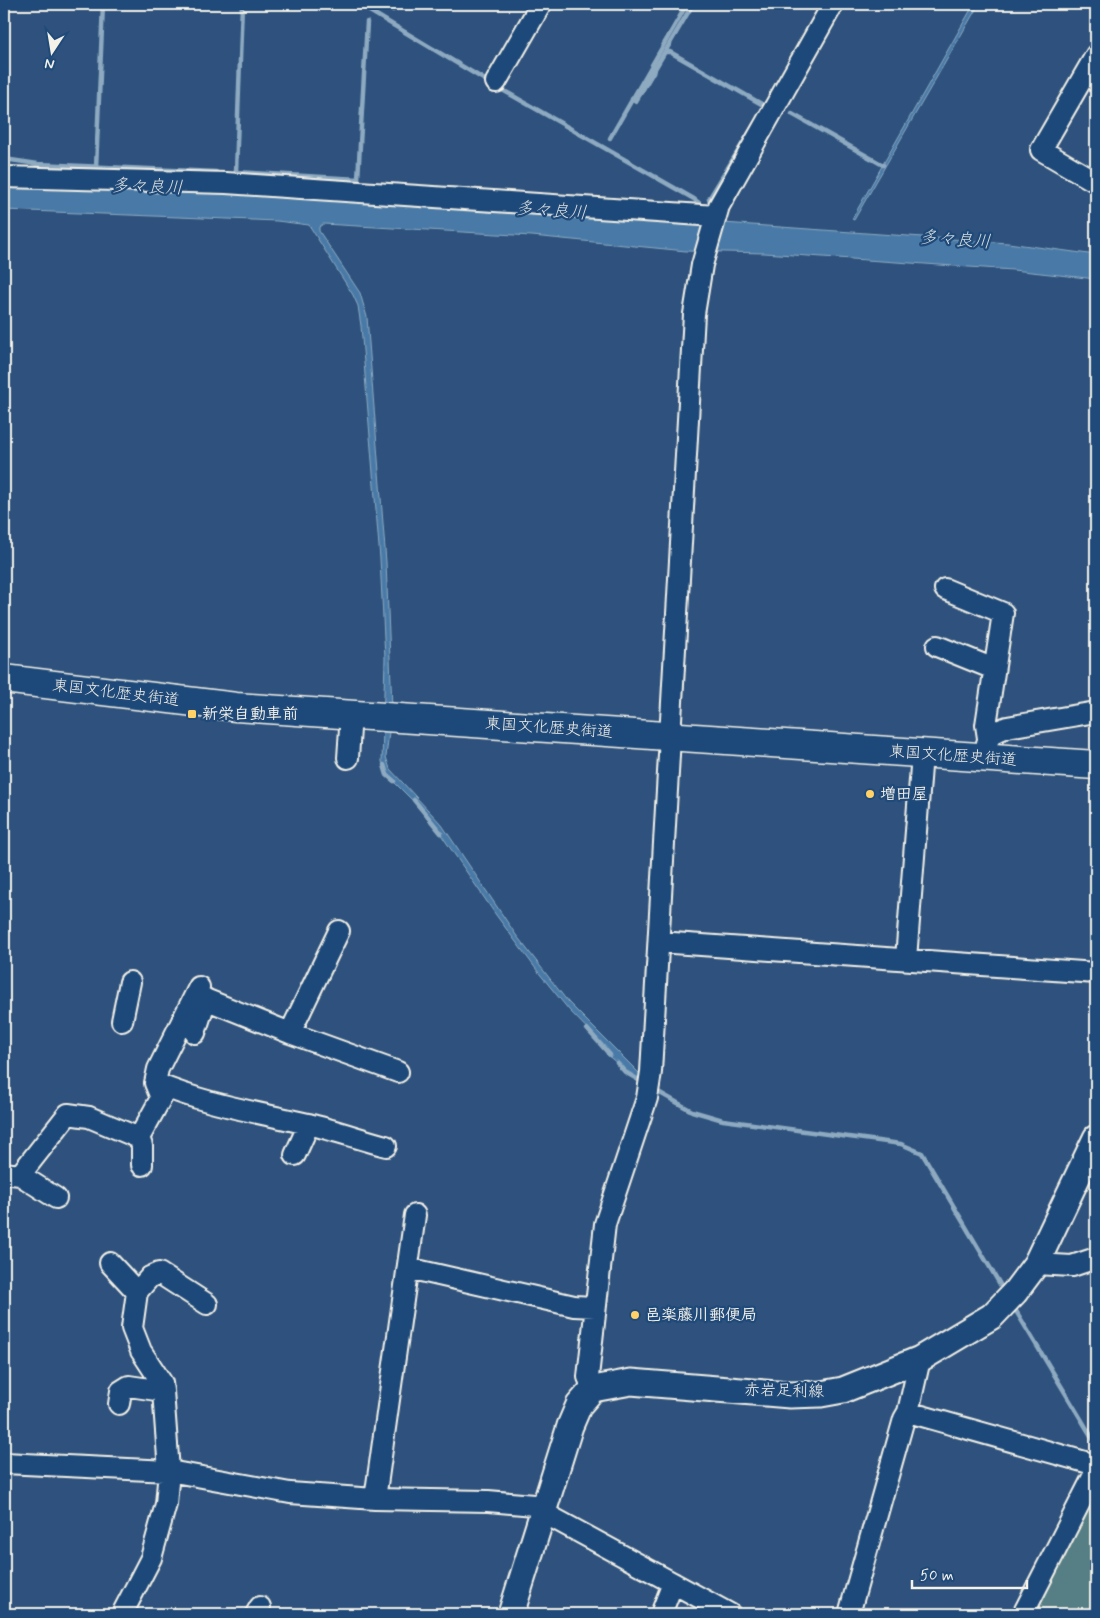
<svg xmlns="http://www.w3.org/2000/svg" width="1100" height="1618" viewBox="0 0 1100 1618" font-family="Mynerve,'Klee One',sans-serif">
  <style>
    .green { fill: #567e85; stroke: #a5b8b6 }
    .water { fill: #4a7aa7; stroke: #8eaac1 }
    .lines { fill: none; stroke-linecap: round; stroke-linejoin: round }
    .stream { stroke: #8eaac1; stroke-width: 4.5 }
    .minor-casing { stroke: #f4f1e8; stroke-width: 24 }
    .major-casing { stroke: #f4f1e8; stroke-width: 29 }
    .highway-casing { stroke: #f4f1e8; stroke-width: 31 }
    .minor { stroke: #1f4a7a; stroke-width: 20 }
    .major { stroke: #1f4a7a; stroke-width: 25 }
    .highway { stroke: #1f4a7a; stroke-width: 28 }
    .poi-dot { fill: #ffd166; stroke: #1f4a7a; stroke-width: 2 }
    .labels { text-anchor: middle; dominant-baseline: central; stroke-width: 4.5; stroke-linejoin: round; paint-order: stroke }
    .street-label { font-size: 16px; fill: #f4f1e8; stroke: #1f4a7a }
    .poi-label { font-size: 16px; font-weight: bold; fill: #f4f1e8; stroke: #1f4a7a; text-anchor: start }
    .water-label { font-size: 18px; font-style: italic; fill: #dadfde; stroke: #1f4a7a }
  </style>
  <rect width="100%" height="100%" fill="#2e527d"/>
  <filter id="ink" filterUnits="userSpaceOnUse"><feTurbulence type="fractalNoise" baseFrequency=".02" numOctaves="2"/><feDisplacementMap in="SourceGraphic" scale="10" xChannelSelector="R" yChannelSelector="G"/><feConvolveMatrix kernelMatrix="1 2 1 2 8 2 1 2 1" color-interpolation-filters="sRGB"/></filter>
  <g filter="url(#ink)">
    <!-- green -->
    <path class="green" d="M1096,1471v143h-59l-9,-8z"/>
    <!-- water -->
    <path class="water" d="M974,4h5l-125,216 -2,-1z
      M4,185l108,2 583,34 313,22 88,12v24l-83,-9 -249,-17 -78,-2 -154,-15 -209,-12 -4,3v4l41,62 7,24 19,245 6,145 -6,50 4,12 52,56 74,110 52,67 76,76 -1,7 -37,-31 2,-4 -39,-40 -30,-37 -43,-58 -67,-98 -37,-37 -10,-18 3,-104 -5,-99 -19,-233 -3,-20 -5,-11 -44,-70 -32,-4 -273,-11z"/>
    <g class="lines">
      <!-- stream -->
      <path class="stream" d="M242,4l-6,168 122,7 9,-157
        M358,4l132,79
        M393,10l3,-6
        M665,52h5l95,54
        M499,88l195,111 5,4
        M632,99l4,2 57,-97
        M792,114l91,51
        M610,138l77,-134
        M4,159l34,5 178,8
        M96,168l7,-164
        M709,199l46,-76
        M384,765l3,10 7,6
        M414,800l27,33
        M587,1029l23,26
        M617,1063l8,9 17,10
        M653,1089l39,22 31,9 178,24 21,9 82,138
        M1013,1306l83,138"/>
      <!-- minor casing -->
      <g class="minor-casing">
        <path id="minor" d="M1096,55l-55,95 55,32
          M496,82l45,-78
          M4,177l222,6 490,33
          M945,589l58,24 -17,112 2,13
          M937,646l57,23
          M986,748c2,-14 9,-16 21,-21l89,-15
          M348,758l3,-44
          M659,942l437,31
          M906,959l16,-205
          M195,995l95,38 108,39
          M122,1021l8,-39
          M195,1033l11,-34
          M290,1033l49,-102
          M155,1083c49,21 101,29 153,41 26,6 52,15 78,22
          M139,1138l3,8v19
          M295,1155l14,-31
          M4,1173l16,2 36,23
          M20,1175l48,-61 21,3 50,21 22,-40 -6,-15 3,-14 41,-82
          M110,1263l27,29
          M1036,1264l36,2 24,-8
          M408,1268l166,38 21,1
          M593,1389l-5,-12 17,-153 42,-126 4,-26 43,-758 8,-49 17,-59 114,-202
          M119,1404l2,-13 8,-5 34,5
          M908,1412l188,53
          M4,1463l165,8 121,22 85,6 113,2 58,5
          M375,1499l40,-284
          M544,1513l186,101
          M122,1614l29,-56 15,-54 3,-33 -6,-80 -1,-8 -21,-32 -9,-23 5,-36 13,-15 9,-4 48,31
          M256,1614l4,-7
          M661,1614l12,-31
          M849,1614l55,-195 4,-7 12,-53
          M1023,1614l73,-143"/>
      </g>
      <!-- major casing -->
      <g class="major-casing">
        <path id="major" d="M511,1614l59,-188 9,-21 14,-16 38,-7 159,13 31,-1 22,-4 77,-31 72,-43 23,-24 21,-28 60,-126"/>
      </g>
      <!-- highway casing -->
      <g class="highway-casing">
        <path id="highway" d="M4,679l232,28 860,58"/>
      </g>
      <!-- minor -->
      <use href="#minor" class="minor"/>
      <!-- major -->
      <use href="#major" class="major"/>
      <!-- highway -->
      <use href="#highway" class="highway"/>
    </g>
  </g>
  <!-- markers -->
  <g class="poi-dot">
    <rect x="187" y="709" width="10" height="10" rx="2.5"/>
    <circle cx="870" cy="794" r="5"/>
    <circle cx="635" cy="1315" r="5"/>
  </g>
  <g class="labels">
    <!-- street labels -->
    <g class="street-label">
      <text transform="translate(116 693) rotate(7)">東国文化歴史街道</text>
      <text transform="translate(549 728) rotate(4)">東国文化歴史街道</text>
      <text transform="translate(953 756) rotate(4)">東国文化歴史街道</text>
      <text transform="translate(784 1391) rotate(1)">赤岩足利線</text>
    </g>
    <!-- poi labels -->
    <g class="poi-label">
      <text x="202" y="714">新栄自動車前</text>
      <text x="880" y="794">増田屋</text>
      <text x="645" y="1315">邑楽藤川郵便局</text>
    </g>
    <!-- water labels -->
    <g class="water-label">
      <text transform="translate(147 187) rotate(2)">多々良川</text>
      <text transform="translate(551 211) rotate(4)">多々良川</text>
      <text transform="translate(955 240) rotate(4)">多々良川</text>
    </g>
  </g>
  <!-- margin -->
  <rect width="1100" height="1618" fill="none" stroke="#1f4a7a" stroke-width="20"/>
  <rect x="10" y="10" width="1080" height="1598" fill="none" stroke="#f4f1e8" stroke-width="2" filter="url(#ink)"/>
  <!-- north arrow -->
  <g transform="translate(52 52) rotate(192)" stroke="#1f4a7a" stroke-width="4" paint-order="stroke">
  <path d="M0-4L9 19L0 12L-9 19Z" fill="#f4f1e8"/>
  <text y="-8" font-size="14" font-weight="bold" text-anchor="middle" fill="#f4f1e8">N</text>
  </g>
  <!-- scale -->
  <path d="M912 1580v8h115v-8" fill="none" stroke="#f4f1e8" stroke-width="2.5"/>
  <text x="920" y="1580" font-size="15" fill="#f4f1e8" stroke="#1f4a7a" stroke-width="4" paint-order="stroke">50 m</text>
</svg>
